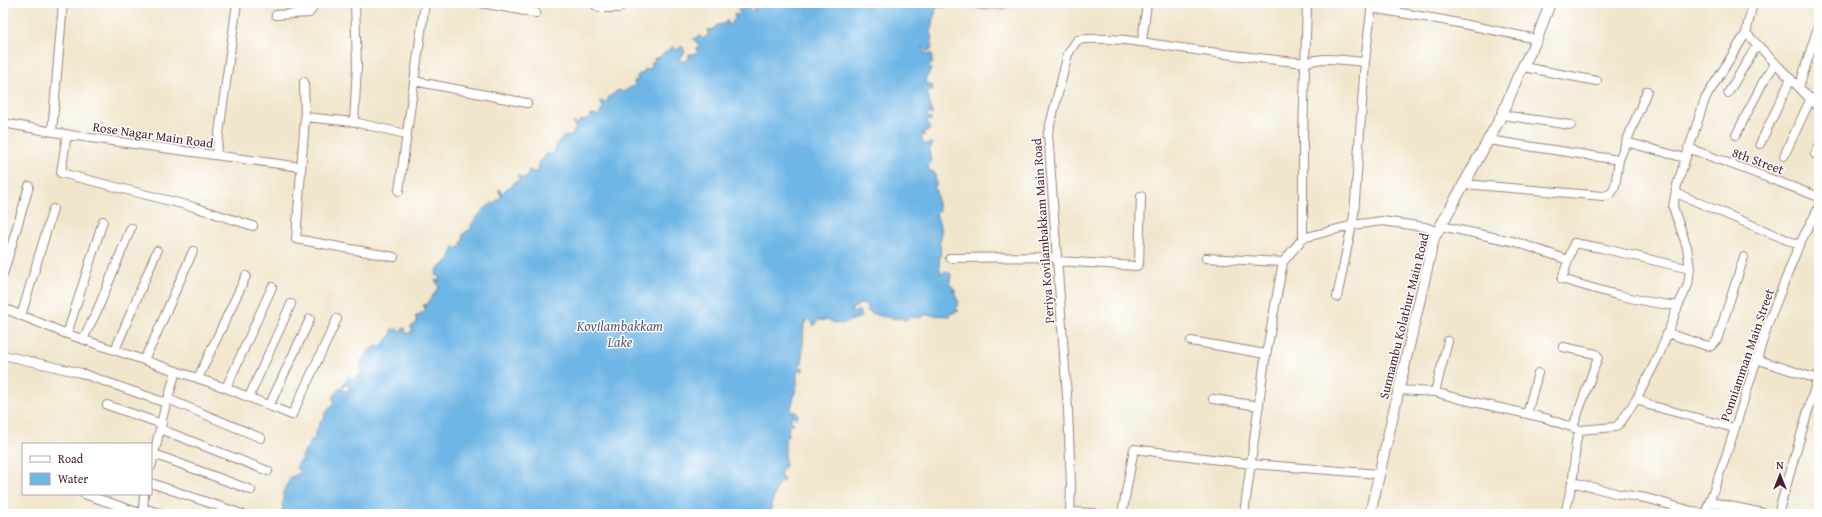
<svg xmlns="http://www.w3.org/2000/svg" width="1822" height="517" viewBox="0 0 1822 517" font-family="'Gentium Book Plus',serif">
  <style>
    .water { fill: #6eb6e5; stroke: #5c6a88 }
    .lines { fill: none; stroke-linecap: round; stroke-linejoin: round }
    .minor-casing { stroke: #9e827c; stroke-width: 10 }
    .tertiary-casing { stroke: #9e827c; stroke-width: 12 }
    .minor { stroke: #fff; stroke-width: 8 }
    .tertiary { stroke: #fff; stroke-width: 10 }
    .labels { text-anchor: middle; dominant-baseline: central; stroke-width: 3; stroke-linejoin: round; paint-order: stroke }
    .street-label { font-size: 13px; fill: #4a1f2b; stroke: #fff }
    .water-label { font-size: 14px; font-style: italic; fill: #585b75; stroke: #fff }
  </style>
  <rect width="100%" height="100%" fill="#fff"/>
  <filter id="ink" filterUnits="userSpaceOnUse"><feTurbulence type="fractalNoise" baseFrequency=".025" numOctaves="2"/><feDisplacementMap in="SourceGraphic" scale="8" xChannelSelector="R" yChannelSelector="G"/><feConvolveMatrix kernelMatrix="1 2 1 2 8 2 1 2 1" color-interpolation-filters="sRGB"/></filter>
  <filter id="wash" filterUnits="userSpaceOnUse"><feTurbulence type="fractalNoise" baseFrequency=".012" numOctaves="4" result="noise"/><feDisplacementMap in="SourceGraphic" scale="16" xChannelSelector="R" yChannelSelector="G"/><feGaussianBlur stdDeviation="0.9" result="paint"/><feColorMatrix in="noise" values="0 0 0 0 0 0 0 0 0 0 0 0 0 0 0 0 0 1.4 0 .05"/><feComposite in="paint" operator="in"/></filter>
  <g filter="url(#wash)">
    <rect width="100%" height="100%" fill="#f1e6cc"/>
    <!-- water -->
    <path class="water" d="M755,3l5,3 5,-3h200l-3,2 -26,3 -1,6 -3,7 1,5 -2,5 1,18 -6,2 -3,-4 -1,2 3,4 7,1v10l-4,1 3,5 -6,10 1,3 7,3 -1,5 -2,-2 -3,2 5,22v2l-3,-2 -2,3 5,4h-6l5,9 -7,3 -1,2 2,1 -4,2 3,7 9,-1 -4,8 2,11 -3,4 1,4 6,3 1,11v2h-3l3,4 3,21 -3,3 6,17 -2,3 1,5 -2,3c5,11 -4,20 3,32l3,-3 5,2 1,4 -2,7 7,6h-5l6,3 -3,3 4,1 -2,1 3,3 -3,8 3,2 -9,3v2l-25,-1 -5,3 -2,-1 -11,1 -2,3 -5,-4 -1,2c-13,-2 -22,-3 -32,-8v-6l-7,-1 -9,6 2,3 6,-3 2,7 -20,7 -9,-2v-1l-13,-1 -5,6 -4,-7 -6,4 -2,40 -4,4 2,1 3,-1v4l-4,-1 -2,1v14l-6,23 1,4h4l3,4 -4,3 -1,-4h-2l-1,5 3,4 -2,1 -2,-2 -2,1 1,3 -1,9 -3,3v27l-3,3 -2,6 4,6 -5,1 -8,22v10h-491l3,-5 -1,-5 2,-4 -1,-7 5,-11 2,-1 -1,-3 3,-2 1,2 1,-2 7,-4 -5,-4 3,-6 4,-2 -1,-3 3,-7 4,-3 -1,-4 3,-1v-2l5,-1 -2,-4c5,-6 4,-14 11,-17l-1,-4 5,-3 -1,-3 6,-3 -1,-9 3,1 -1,-2 4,-6 3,-1 3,4 5,-4 -4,-5 -3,5v-4l6,-7h2v3c4,-2 8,-3 10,-8l-2,-2 3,-3 -1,-6 11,-13 10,-3 9,-10 1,-7 2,2 3,-2v4l3,-2 3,2 -1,-3 3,-1 1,5h6l-1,-3 2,1 1,-1 -4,-3 6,-3 1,-3 -2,-4 10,-6v-3l-2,-3 4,-1 12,-17 -4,-7 4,1 1,-3 -4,-3 1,-5 12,-10 5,-13h1l2,2 5,-5 -1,-2 2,-1v-7l9,-6 -1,-3c5,-6 15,-21 24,-22l2,-3 3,-1 1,-4 -3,-5h2l2,4 5,-6 4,-1 5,-6 4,-1 -3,-5 5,3 5,-2 2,-6 5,2 5,-1 -1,-9 3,-2 3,1v-4l3,-4 5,2 4,-6 -1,-4 8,-8 8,-1 5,-8 -3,-3 1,-3 2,3 5,-5 2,1 6,-2 2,-4 8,1 4,-9 -3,-3v-3l6,2 3,-6 9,-7 5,2 12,-7 -1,-4 4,-1 -1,-4 2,-2h4l2,-5h6v-6l4,-1 -1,-4h4l14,-11 5,3 5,-4 3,5 -2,4 -4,3 4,4 6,-3v-5h6l3,-3 -2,-2 3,-2v-2l-6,-6 7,-3 3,3 5,-4v-6l5,1 4,-5 6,-1 3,-3h2l-1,3 2,1 6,-6 -1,-5 4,1 2,-2 -3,-4 13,-2 2,4 3,-2 -2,-1 3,-1z
      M966,3h39l1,4 -2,2h-24l-13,-4z"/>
  </g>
  <g filter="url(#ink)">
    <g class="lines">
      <!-- minor casing -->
      <g class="minor-casing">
        <path id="minor" d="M481,3l55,10
          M593,3l6,5h20l4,-5
          M1371,8l72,12 94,19
          M276,15l33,-2 3,-4 1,-6
          M1746,33l73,75
          M1142,42l5,-39
          M1523,67l74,14
          M414,81l113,22
          M304,82l1,35 -9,122 98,18
          M1799,87l20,-63
          M1728,93l29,-48
          M1502,115l69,10
          M305,117l49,5 52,12
          M354,122l3,-56 -2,-63
          M3,123l73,13 225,31
          M52,132l11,-129
          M67,134l-6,39 133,34 59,19
          M1736,135l27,-53 12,-18
          M1488,140l131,20 28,-69
          M1626,142l59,16
          M1760,144l31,-65
          M1688,148l131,49
          M1815,154l4,-8
          M216,155l21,-152
          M1784,156l27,-58
          M1464,184l139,12 8,-2 4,-8 4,-26
          M399,191l26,-188
          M1676,193l123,52
          M1441,226l75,16 52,18
          M1303,238v-103l4,-132
          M950,258l107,-1
          M1206,258l77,4
          M1057,261l80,5 2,-3 2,-67
          M3,275l26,-89
          M1337,297l17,-82 11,-153 7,-59
          M1678,306c-40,-4 -77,-15 -116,-27l12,-36 27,5 89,21
          M3,308l64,26 159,54 66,27 45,-96
          M21,316l32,-107
          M1667,333l37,12 7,1 6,-6 27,-83
          M67,334l36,-113
          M83,339l14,-28 34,-83
          M1191,341l75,13
          M1563,347l33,7 2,3 -25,70
          M115,350l42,-99
          M3,355l78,18 85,30 -15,64
          M144,359l9,-17 40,-91
          M1756,359l61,20
          M198,378l48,-102
          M226,388l46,-101
          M1399,390l36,2 21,6 89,20 35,12
          M1435,392l13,-51
          M249,397l42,-93
          M1637,398l12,7 85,23
          M168,399l93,39
          M1213,399l46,7
          M167,402l9,-31
          M107,405l55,19
          M269,406l41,-87
          M1527,414l11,-41
          M160,429l108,42
          M154,454l97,36
          M1572,482l47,12 27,4 56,16
          M151,483l91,31
          M84,494l59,20
          M1710,502l58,12
          M143,508l19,6
          M1070,513l1,-28 -3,-75 -20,-277 20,-79 9,-14c35,-4 69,3 104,8 42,6 83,11 125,15 17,-8 41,-2 59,-1
          M143,514l1,-20
          M1122,514l12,-65 117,15 128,10
          M1244,514l20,-148 19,-104 20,-24 50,-13 29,-4 43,6 13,5
          M1565,514l8,-35 3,-37 4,-12 35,-3 6,-5 16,-24 22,-43 19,-49 10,-21 2,-16 -3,-22 -14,-40 4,-22 28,-86 41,-66 7,-30
          M1705,514l21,-58 43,-135 30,-76 20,-38
          M1778,514l41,-141"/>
      </g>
      <!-- tertiary casing -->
      <g class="tertiary-casing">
        <path id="tertiary" d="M1070,513l24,1
          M1370,514l64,-276 68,-123 16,-39 19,-37 13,-36"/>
      </g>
      <!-- minor -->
      <use href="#minor" class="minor"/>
      <!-- tertiary -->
      <use href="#tertiary" class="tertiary"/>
    </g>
  </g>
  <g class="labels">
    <!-- street labels -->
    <g class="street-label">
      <text transform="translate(153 135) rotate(8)">Rose Nagar Main Road</text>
      <text transform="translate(1758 161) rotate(20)">8th Street</text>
      <text transform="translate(1043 231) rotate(-94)">Periya Kovilambakkam Main Road</text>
      <text transform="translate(1404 316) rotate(-76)">Sunnambu Kolathur Main Road</text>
      <text transform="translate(1747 355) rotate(-71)">Ponniamman Main Street</text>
    </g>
    <!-- water labels -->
    <g class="water-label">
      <text x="620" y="326">Kovilambakkam<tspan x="620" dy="16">Lake</tspan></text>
    </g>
  </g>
  <!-- margin -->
  <rect width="1822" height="517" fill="none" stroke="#fff" stroke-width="16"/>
  <!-- legend -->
  <rect x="22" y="443" width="130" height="52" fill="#ffffff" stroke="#b7a5aa"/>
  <rect x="30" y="456" width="20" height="6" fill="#ffffff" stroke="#b7a5aa"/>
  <text x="58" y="463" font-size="12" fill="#4a1f2b">Road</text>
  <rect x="30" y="473" width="20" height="12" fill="#6eb6e5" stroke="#b7a5aa"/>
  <text x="58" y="483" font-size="12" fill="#4a1f2b">Water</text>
  <!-- north arrow -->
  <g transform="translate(1780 475)" stroke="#ffffff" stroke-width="3" paint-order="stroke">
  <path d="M0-3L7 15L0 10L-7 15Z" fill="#4a1f2b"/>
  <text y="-6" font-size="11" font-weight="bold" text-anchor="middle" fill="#4a1f2b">N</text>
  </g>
</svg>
